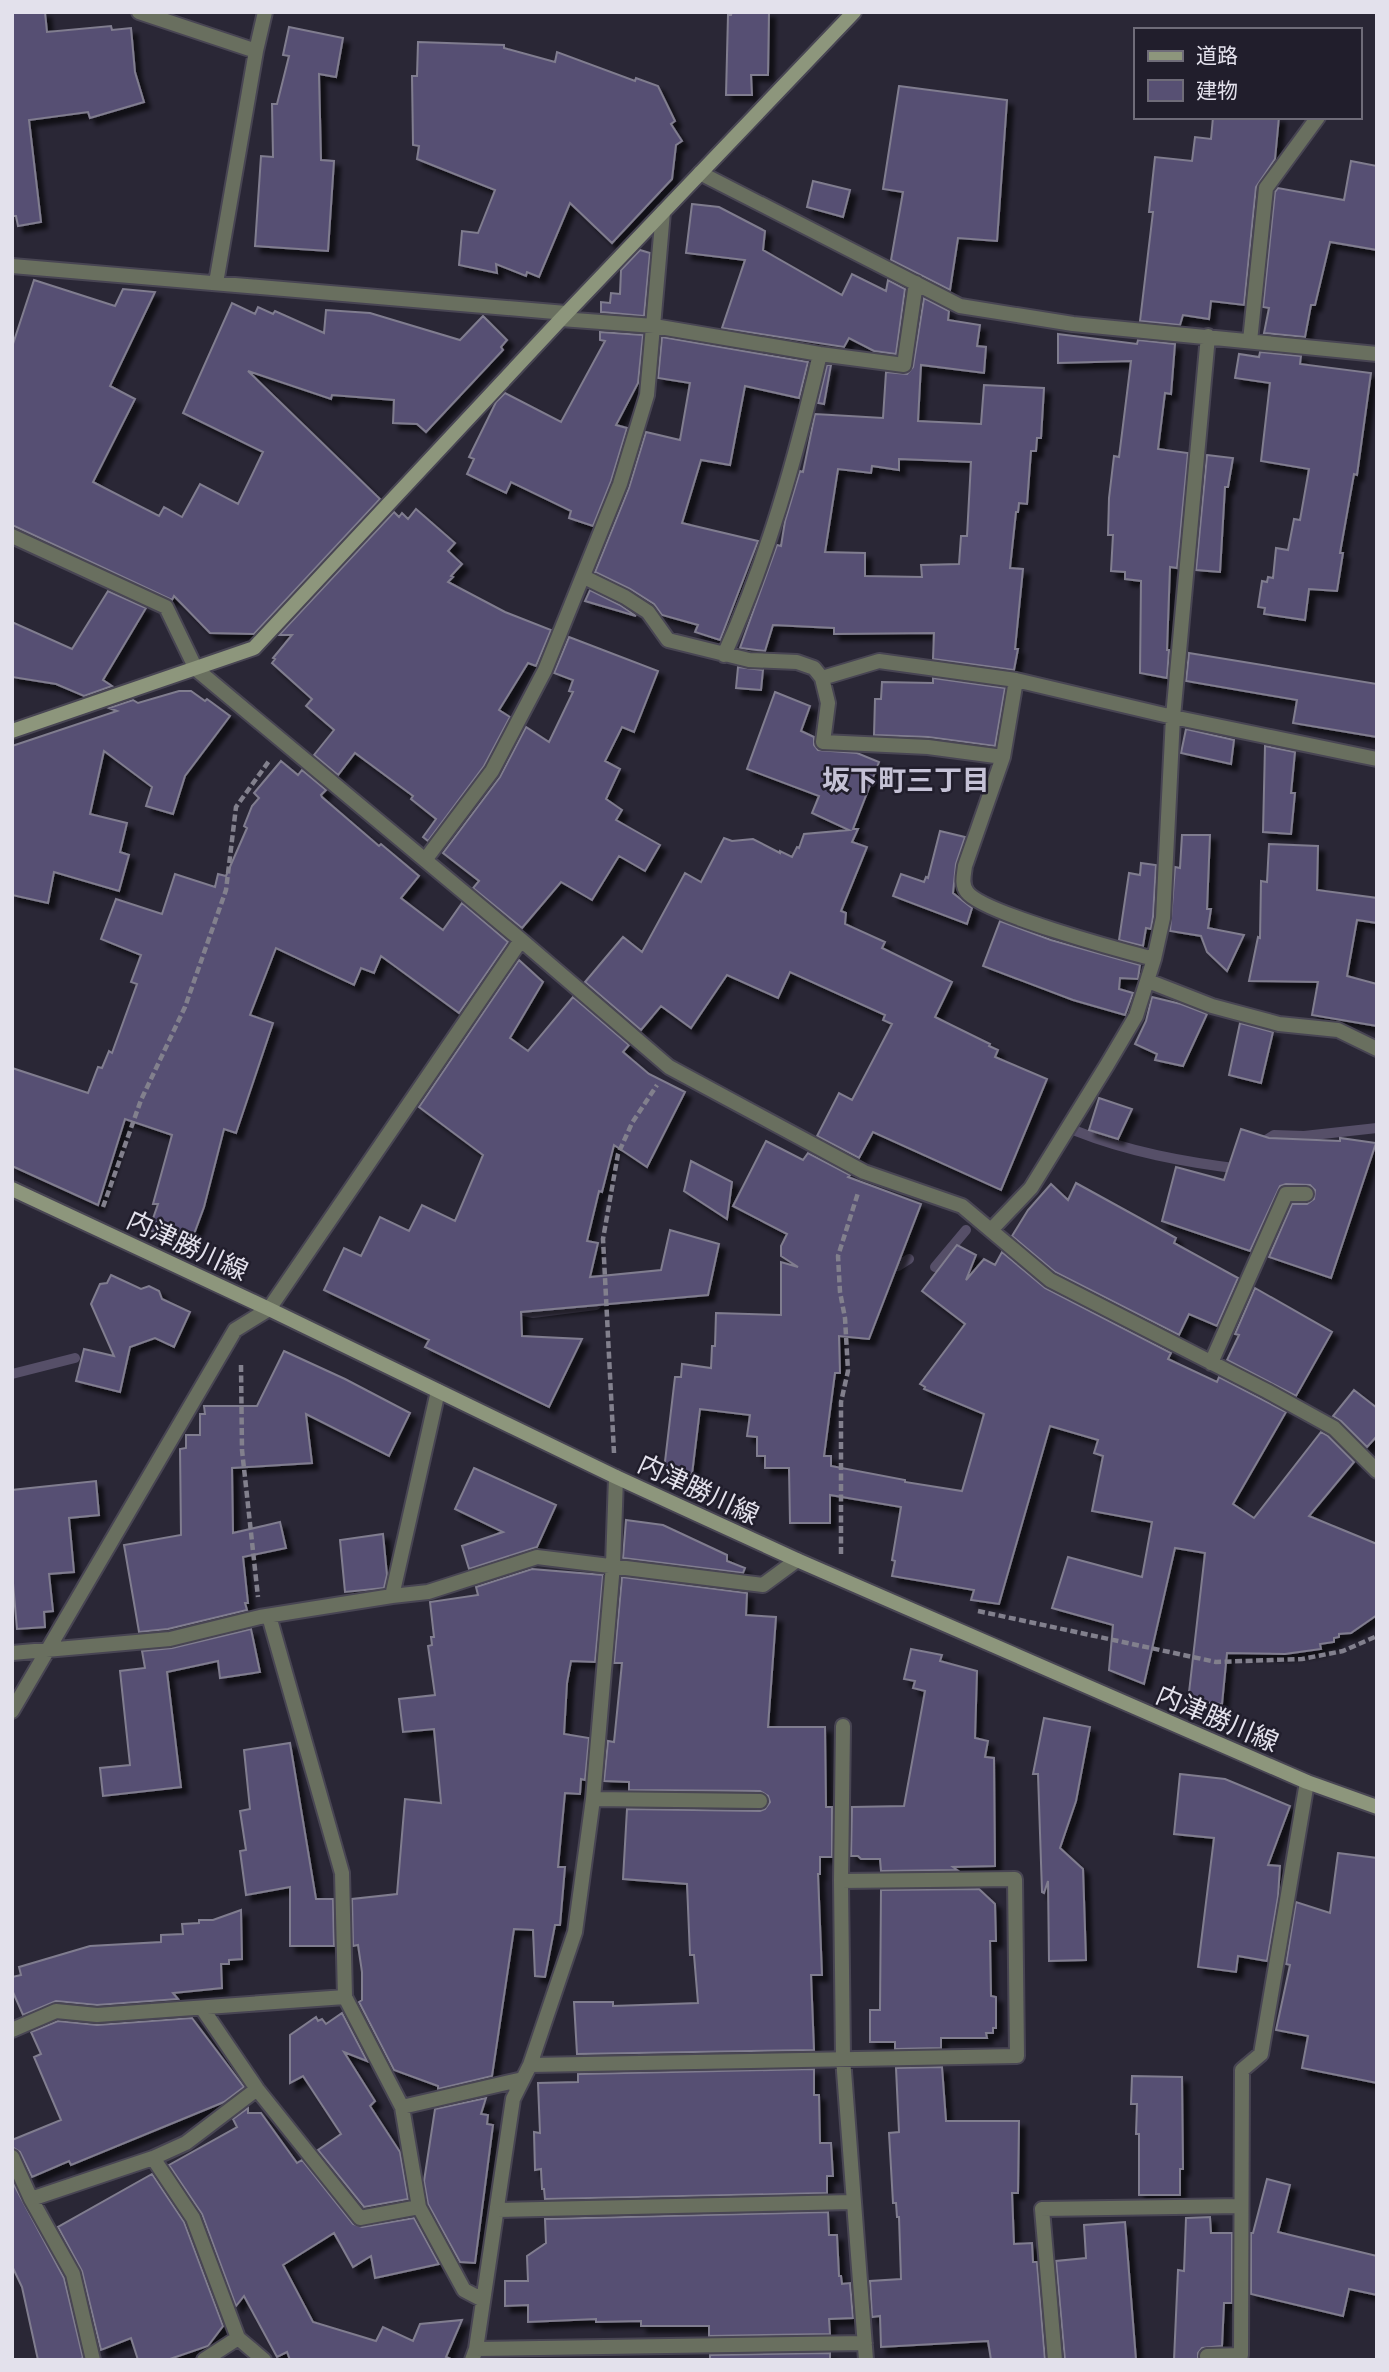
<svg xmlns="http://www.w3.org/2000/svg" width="1389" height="2372" viewBox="0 0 1389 2372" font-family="Commissioner,'Noto Sans JP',sans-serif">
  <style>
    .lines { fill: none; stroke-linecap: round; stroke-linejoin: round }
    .stream { stroke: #564f68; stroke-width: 10 }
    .building { fill: #575073; stroke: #807d8f; stroke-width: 2; fill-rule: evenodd; filter: url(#shadow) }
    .street-casing { stroke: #484553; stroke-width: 18 }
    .secondary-casing { stroke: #484553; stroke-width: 18 }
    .path { stroke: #82808d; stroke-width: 4.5; stroke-dasharray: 7 3.5; stroke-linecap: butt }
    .street { stroke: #696f5f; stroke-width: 14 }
    .secondary { stroke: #8d967c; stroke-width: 14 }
    .labels { text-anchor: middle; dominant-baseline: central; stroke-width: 5; stroke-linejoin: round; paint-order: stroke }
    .street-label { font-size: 26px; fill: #e3e1ec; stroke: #211e2c }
    .neighbourhood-label { font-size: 28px; font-weight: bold; fill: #c5c2d6; stroke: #211e2c }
  </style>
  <defs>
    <filter id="shadow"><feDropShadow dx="6" dy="6" stdDeviation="2" flood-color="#0009"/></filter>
  </defs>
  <rect width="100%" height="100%" fill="#2a2736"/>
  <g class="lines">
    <!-- stream -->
    <path class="stream" d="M1076,1131c53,21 108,31 165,38
      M1260,1147l3,-5 11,-7 30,1 73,-8
      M887,1264l11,2 11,-7
      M935,1267l31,-37
      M514,1309l19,4 63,-8
      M12,1374l63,-16"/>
  </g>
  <!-- building -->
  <path class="building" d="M12,12h33l2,20 64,-6 1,4 19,-2 4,44 9,30 -54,16 -2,-6 -59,8 12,102 -23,4 -2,-10h-4z
    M732,12h37l-1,63h-17l1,20h-26l2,-80h3z
    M289,27l54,11 -7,39 -17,-3 2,86 13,1 -6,90 -73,-5 6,-90 12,1 -1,-53h5l12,-48 -6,-1z
    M418,42l86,3v3l51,14 2,-10 78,29 1,-3 22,8 17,35 -4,3 11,17 -6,4 -4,34 -60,64 -42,-40 -31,74 -12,-5 -1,4 -30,-12 1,9 -38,-8 3,-34 16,2 17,-43 -78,-31 2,-13 -6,-1 -1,-69h5z
    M899,86l108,14 -10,141 -39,-3 -8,52 -59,-30 12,-68 -20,-3z
    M1213,117h66l-4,42 -19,28 -12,118 -33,-4 -2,18 -26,-4 -3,10 -40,-4 13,-109h-4l6,-55 37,4 3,-24 16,2z
    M1351,161l26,5v84l-47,-8 -15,63h-4l-6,32 -41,-4 5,-25 -6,-1 12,-115 3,-4 66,12z
    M813,181l37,9 -7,27 -36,-10z
    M692,204l27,3 46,24 -2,19 79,45 10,-21 34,17 2,-11 17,9 -9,65 -22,-3 -25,-13 -5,9 -122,-19 23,-68 -59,-7z
    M640,250l10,3 -6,63 -43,-4v-10l9,1 1,-10 9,1 1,-24z
    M34,280l81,26 8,-17 32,3 -45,94 25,13 -42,83 66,34 5,-9 18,10 18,-33 38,20 25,-52 -80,-39 49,-110 23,11 3,-7 15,7 2,-3 49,22 2,-23 44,3 90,27 23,-24 24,24 -6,7 2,3 -77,82 -9,-8 -24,-1 1,-23 -62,-5 -1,4 -83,-28 132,128 -126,135 -44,-1 -36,-37 -2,4 -160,-75v-178z
    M924,298l25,13 -1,9 32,5 -3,21 9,1 -2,26 -63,-8 -3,56 63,3 3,-39 60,3 -3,50h-4l-1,13h-5l-4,53 -8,-1 -1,9h-2l-6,56 13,1 -8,80h3l-4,21 -81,-11 1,-26 -100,1v-6l-61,-3 -8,26 -25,-3 37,-103 4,1 4,-25 15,-50 3,1 12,-58 68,4 3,-46 21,2 6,-7zM899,459l72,3 -4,74h-6l-2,28 -38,1 1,12 -57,-1v-23l-40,-1 13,-83 33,4 1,-7 27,4z
    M600,332l43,3 -5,48 -22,42 11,3 -16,53 -18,45 -24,-8 2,-7 -60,-29 -5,11 -39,-19 7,-15 -5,-2 27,-55 9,-9 56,29 44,-81 -5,-1z
    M1058,334l79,10 1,-4 37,4 -4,50 -6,-1 -7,56 30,4 -11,115 -7,-1 -3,83h2l-2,28 -27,-5 1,-92 -16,-2v-7l-14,-1 2,-36h-5l1,-37 5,-42 5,1 12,-96 -73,2z
    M662,337l146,25 -9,36 -54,-12 -15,79 -29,-5 -19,63 76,18 -38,99 -25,-8 3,-7 -36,-10 -8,-11 -24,-15 -35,-17 34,-84 17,-56 34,8 10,-57 -32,-5z
    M1260,352l41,4 -1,8 71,9 -14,102 -3,-1 -14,79h3l-6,38 -28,-2 -4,31 -41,-6 1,-6 -7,-1 4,-26 5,1 1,-5 5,1 3,-30 12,2 6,-31 6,1 9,-51 -48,-8 9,-78 -35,-5 4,-24 20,3z
    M827,365h4l-7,39 -6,-1z
    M1207,455l26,3 -5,29h-3l-5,85 -24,-2z
    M416,509l39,34 -7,8 14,13 -11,12 2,1 -5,5 57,30 46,18 -15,36 -8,-3 -29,47 11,7 -26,49 -56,75 -5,-4 13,-18 -25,-20 2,-3 -58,-43 -17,22 -24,-20 20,-25 -28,-24 6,-7 -40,-36 3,-4 -2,-1 19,-23h-13l115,-123 5,5 3,-4 6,6z
    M590,590l30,15 16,11 -51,-15z
    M108,591l38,17 -43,72 9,6 -28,10 -28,-12 -44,-7v-55l60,27z
    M569,637l89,34 -24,61 -12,-5 -17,34 15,8 -14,30 16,11 -6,10 44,25 -15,26 -26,-15 -27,44 -31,-18 -39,46 -49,-40 6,-7 -36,-28 57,-76 26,-50 23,15 24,-50 -4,-1 4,-11 -19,-7z
    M1189,653l188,31v53l-84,-14 4,-23 -111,-19z
    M738,667l25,3 -2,20 -25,-2z
    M933,678l72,10 -10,58 -67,-9 -54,-2 1,-36h6l1,-17 51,1z
    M179,691h12l14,10 2,-2 23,17 -45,60 -12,38 -27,-8 6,-19 -48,-36 -14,63 37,9 -7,29 9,3 -10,36 -65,-19 -6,31 -36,-8v-149l105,-35 -8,-3 24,-8 5,3z
    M775,692l35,14 -9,25 13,6v8l4,5 39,3 22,9 -26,67h5l-6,13 15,5 -26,64 5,2 -1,11 40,18 -3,6 70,34 -17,35 55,27 -1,2 9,4 -3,7 52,22 -46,111 -128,-58 -14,26 -42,-22 22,-43 13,7 40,-76 -9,-4 2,-5 -95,-43 -12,26 -51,-23 -36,53 -30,-22 -20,24 -56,-48 38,-45 19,15 43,-79 16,9 23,-44 8,3 21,-2 27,14v-2l12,6 5,-10 2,1 5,-14 45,-4 -37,-17 7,-17 -72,-27z
    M1186,729l48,11 -3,24 -50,-11z
    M1265,746l30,6 -4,41h4l-4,41 -28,-2z
    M281,761l17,14 4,-5 24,20 -5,5 1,2 57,49 2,-2 38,32 -18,22 42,32 19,-27 46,39 -49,71 -78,-57 -7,17 -13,-5 -7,17 -78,-37 -26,67 23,8 -37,110 -12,-4 -20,78 -14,38 -41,-15 9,-26h-5l19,-69 -47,-16 -27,86 -86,-39v-98l76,25 10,-26 4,1 7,-17 3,2 25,-69 -6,-2 10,-27 -40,-16 15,-40 46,15 13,-40 40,13 3,-13 8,2 21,-48 -3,-2 8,-20 7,-8 -5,-5z
    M940,831l25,6 -9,27 -3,29 19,15 -5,16 -74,-28 8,-22 23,8 2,-5 2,1z
    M1182,835h28l-3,74h4l-3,19 36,7 -17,36 -20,-19 -6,-16 -31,-5 5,-64 5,1z
    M1269,844l49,2 -1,44 60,8v25l-20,-3 -10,56 30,8v42l-65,-11 6,-33 -69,-1 9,-44 2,1 1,-57 6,1z
    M1141,863l15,2 -3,52 -2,12 -5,-1 -3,18 -24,-6 10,-67 11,2z
    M1000,921l51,19 89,25 -2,14 -18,-1 -1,11 14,4 -8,22 -52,-15 -90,-34z
    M519,960l24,22 -33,56 18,13 45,-54 56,48 -6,7 26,22 36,18 -38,75 -33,-22 -12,47 -3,-1 -12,50 11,2 -8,34 71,-7 9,-40 49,14 -11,51 -187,17 1,24 60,3 -33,68 -124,-60 4,-7 -105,-50 20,-42 17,8 19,-39 29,14 13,-26 33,16 28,-66 -64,-48z
    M1152,997l29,7 26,10 -24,52 -28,-6 2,-6 -22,-10 11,-23z
    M1240,1023l33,9 -12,51 -32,-8z
    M1099,1098l33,11 -14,30 -29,-9z
    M1241,1129l28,9 71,3v-3l36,5 -45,135 -62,-21 23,-53h15l7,-5 1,-9 -5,-5 -24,-1 -6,2 -30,65 -88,-30 14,-54 48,13z
    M766,1141l37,19 5,-7 42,22 -2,2 73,27 -52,135 -30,-3 1,37h-5l-11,83h7v10l74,14v2l57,9 22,-77 -60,-25 1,-2 -5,-3 45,-60 -43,-33 35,-46 19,10 -10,25 18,-21 11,6 7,-13 43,36 126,65 -3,6 49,23 2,-5 67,35 -53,92 21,14 67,-86 7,4 26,26 -45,54 68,28v71l-26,18 -12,1v3l-5,1v4l-14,2 1,5 -36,5 -58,-1 -5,51 -34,-3 17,-148 -30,-5 -31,136 -35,-14 4,-45 -61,-17 16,-51 74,20 10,-55 -60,-11 11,-55 -9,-3 4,-13 -48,-14 -51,178 -28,-4 3,-10 -82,-14 3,-15 -3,-1 9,-53 -71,-12v28h-40l-1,-55h-24v-12h-8v-19l-10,-1 3,-21 -50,-6 -8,65 -28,-4 11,-93h6l1,-13 29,4 1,-22h3l1,-33 65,2v-53l17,5 -17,-11v-10l6,-12 -54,-28z
    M691,1161l41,21 -5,37 -43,-28z
    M1076,1183l100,55 -2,5 64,35 -21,48 -28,-12 -10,21 -124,-63 -43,-36 16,-26 23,-26 17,16z
    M111,1275l30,14 8,-3 10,5 3,8 28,13 -16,35 -19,-9 -25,9 -10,45 -44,-11 8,-32 30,7 -23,-52 9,-20 7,-1z
    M1255,1288l77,44 -36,64 -69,-36 12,-25 -4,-1z
    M284,1351l61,28 65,34 -21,43 -83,-42 6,49 -80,5 1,65 47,-11 6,26 -43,9 5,46h-3l2,7 -79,19 -29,3 -15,-87 57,-10 -1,-86 6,-1v-13h14v-21h5l-1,-8h53z
    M1354,1390l23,18v28l-10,11 -26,-26 -8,-5z
    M474,1468l82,37 -19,42 -68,22 -7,-23 41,-14 -48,-23z
    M96,1481l3,34 -30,3 5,54 -25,2 4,37 -9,1 1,15 -28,2 -5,-57v-82z
    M626,1520l37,5 64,30v6l18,7 -2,5 -120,-15z
    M383,1534l4,41 -3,13 -39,4 -5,-52z
    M532,1569l71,6 -8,87 -24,-1 -4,22 -3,51 25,4 -4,42 -4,-1 -1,15 -15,-1 -7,74h7l-5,58h-5l-10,52 -10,-1 -2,-46 -19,-1 -22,147 -54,13v-3l-44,-16 -35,-68 3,-2v-28l-4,-27 -5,1 -1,-47 45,-5 8,-95 36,4 -7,-74 -31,3 -4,-33 36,-4 -7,-49 4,-1 -1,-8h3l-4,-35 48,-7 -2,-8z
    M622,1577l125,16 -1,22 30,2 -8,110h57l1,80h6v50h-12v17h-2l4,101h-11l3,75 -237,4 -3,-52h39v4l85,-3 -4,-48h-4l-3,-71 -64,-5 4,-70 133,2 5,-2 5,-7 -2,-6 -8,-5 -131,-1v-8l-25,-1 4,-40 6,1 8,-79h-8z
    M251,1629l9,43 -40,6 -2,-17 -51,11 14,115 -78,9 -3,-28 30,-3 -10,-94 25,-3 -3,-17 30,-3z
    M911,1649l31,6 -2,6 37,10 -2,67 13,3 -3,16 9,1 1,108 -42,1 4,3 -76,1 -1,-12h-19l-3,-3h-7l1,-49 52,-1 21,-115 -12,-3 2,-7 -11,-2z
    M1044,1718l46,9 -14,74 -16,47 23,21 3,91 -37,1 -1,-80 -4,12 -2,-1 -4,-118h-5z
    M290,1743l26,156h17l1,47h-44v-59l-44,8 -6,-44 6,-1 -6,-39 10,-2 -6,-59z
    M1180,1774l45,5 65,27 -22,59 12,1 -2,31 -11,64 -29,-5 -2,16 -38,-5 16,-129 -40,-4z
    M1338,1853l39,5v225l-75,-15 6,-32 -32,-6 14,-65 -4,-1 10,-62 34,11z
    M979,1889l16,15 1,37h-6l1,55 5,1v31h-3v5h-7l1,5h-46v10l-46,1v-7h-25v-32h10l1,-120z
    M241,1910l1,49 -13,1v4h-8l1,24 -49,5 5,6 -81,6 -41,-4 -33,14 -11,-25v-13l9,-2 -2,-8 71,-21 71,-4v-7l22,-1 -1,-10 17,-1v-3h14z
    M342,2013l25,48 -23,-9 31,49 -5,5 30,46 8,47 -44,8 -46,-57 23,-16 -38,-58 -13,7v-48l26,-18 2,4 4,-2 4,5z
    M192,2018l52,69 -20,15 -153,63 -2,-4 -37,16 -12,-25 -8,-5v-7l49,-20 -27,-63 7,-3 -10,-22 27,-11 39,4z
    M942,2067l4,54h73l-1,72h-6l2,51 18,-1 1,19h4l8,98h-54l-3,-19 -107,6 -1,-31 -8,1 -2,-36 31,-2 -2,-62h-2l-1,-14h-3l-4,-70 10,-1 -3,-64z
    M814,2069v26h5l1,48h11l2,33h-6v17l-282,6 -1,-10h-2l-1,-20 -6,1 -1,-38 6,1 -2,-50 40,-1v-8z
    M1132,2076l50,1 1,92h-3v26h-41v-61h-3l1,-30h-6z
    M486,2098l-5,16 7,1 -1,9 6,1 -18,138 -15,-1 -32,-58 -4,-23 11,-72z
    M248,2108v5h13l36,50 5,-3 51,64 9,3 52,-9 25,46 -64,14 -4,-22 -18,11 -19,-34 -51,32 30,57 63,19 7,-14 30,14 7,-17 42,-4 -16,37 7,3h-163l-3,-8 -10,5 -33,-61 -8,10 -34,-92 -33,-49 68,-38 -4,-8z
    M152,2174l32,48 39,104 -15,20 -41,14h-29l-7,-22 -30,12 -19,-79 -24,-44z
    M1267,2179l23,6 -12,47 99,24v39l-28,-6 -6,27 -92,-22v-61h2z
    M12,2181l52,97 19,80 -5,2h-40l-16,-73 -10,-21z
    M828,2212l1,23h8l2,41h2l1,8 8,-1 3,35 -24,1 1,15 -121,2v-10h-68v-5l-45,1v-3l-68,3v-17l-23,1v-25h23l-1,-25 19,-13 -1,-24z
    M1210,2217l1,16h21v70h-8l-2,43 -20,2 -4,5v7h-24l4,-90 6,1 2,-53z
    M1125,2222l11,138h-71l-9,-99 30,-3 -2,-33z
    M830,2353v7h-120v-5z"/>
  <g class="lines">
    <!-- street casing -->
    <g class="street-casing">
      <path id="street" d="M139,12l117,39
        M700,173l260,133 113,18 304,30
        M12,266l554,47
        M216,283l40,-232 9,-39
        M561,319l93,7 166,28 84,11 12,-82
        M1250,341l16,-153 52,-71
        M12,536l154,71 30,62 325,271 148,127 195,105 98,34 88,74 217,111 67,37 43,43
        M584,577l41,20 23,15 20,28 81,20 48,2 17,6 8,10 6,25 -5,39 105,5 75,10
        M724,655c44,-97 72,-198 96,-301
        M822,678l57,-17 137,19 157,37 204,42
        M1016,680l-13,77 -38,109c-1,9 -4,18 2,26 15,21 156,59 187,67
        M425,860l67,-89 53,-101 75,-186 27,-89 16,-183
        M1148,981l64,25 67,18 59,6 39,19
        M991,1230l40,-42 76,-123 29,-49 18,-57 9,-41 10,-201 35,-381
        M1211,1363l75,-169h20
        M392,1596l46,-205
        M269,1616l73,257 3,124 57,110 17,100 45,83 19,10
        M12,1653l158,-14 90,-22 132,-21 36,-4 109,-35 226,28 34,-25
        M12,1711l223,-381 34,-21 252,-369
        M843,1726l-2,155 2,177 23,302
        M593,1799l167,2
        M202,2008l55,81 103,129 59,-11
        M12,2030l44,-19 41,4 248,-18
        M530,2065l487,-9 -2,-177 -174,2
        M402,2107l121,-28
        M12,2157l19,42 42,75 20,86
        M153,2158l40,60 45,120 26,22
        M31,2199l122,-41 33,-15 71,-54
        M497,2210l356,-8
        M476,2349l389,-6
        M204,2360l34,-22
        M472,2360l4,-11 37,-250 17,-34 45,-133 18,-133 20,-234 3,-88
        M1055,2360l-13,-151 199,-3
        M1208,2360l-1,-4 34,-1 1,-285 19,-16 46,-272"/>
    </g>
    <!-- secondary casing -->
    <g class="secondary-casing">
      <path id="secondary" d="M12,731l242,-83 307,-329 293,-307
        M12,1189l257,120 347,168 181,83 510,222 70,25"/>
    </g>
    <!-- path -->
    <path class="path" d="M103,1207l38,-107 44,-93 41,-117 10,-83 33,-46
      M241,1365l1,85 16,147
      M614,1453l-11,-214 15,-85 14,-31 25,-38
      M841,1554v-152l7,-31 -3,-53 -5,-26 -2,-36 20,-63
      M978,1611l238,51 86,-3 41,-8 34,-15"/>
    <!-- street -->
    <use href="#street" class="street"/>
    <!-- secondary -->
    <use href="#secondary" class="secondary"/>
  </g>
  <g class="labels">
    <!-- street labels -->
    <g class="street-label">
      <text transform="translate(188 1244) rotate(25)">内津勝川線</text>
      <text transform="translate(699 1488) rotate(25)">内津勝川線</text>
      <text transform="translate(1218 1717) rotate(23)">内津勝川線</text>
    </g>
    <!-- neighbourhood labels -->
    <g class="neighbourhood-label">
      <text x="906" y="779">坂下町三丁目</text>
    </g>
  </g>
  <!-- border -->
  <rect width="1389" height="2372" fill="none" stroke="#e3e1ec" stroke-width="28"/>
  <!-- legend -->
  <rect x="1134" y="28" width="228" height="91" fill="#211e2c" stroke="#6f6c79" stroke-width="2"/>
  <rect x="1148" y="51" width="35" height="10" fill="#8d967c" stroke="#6f6c79" stroke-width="2"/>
  <text x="1196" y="63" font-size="21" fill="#e3e1ec">道路</text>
  <rect x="1148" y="80" width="35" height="21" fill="#575073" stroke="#6f6c79" stroke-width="2"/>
  <text x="1196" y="98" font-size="21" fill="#e3e1ec">建物</text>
</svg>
